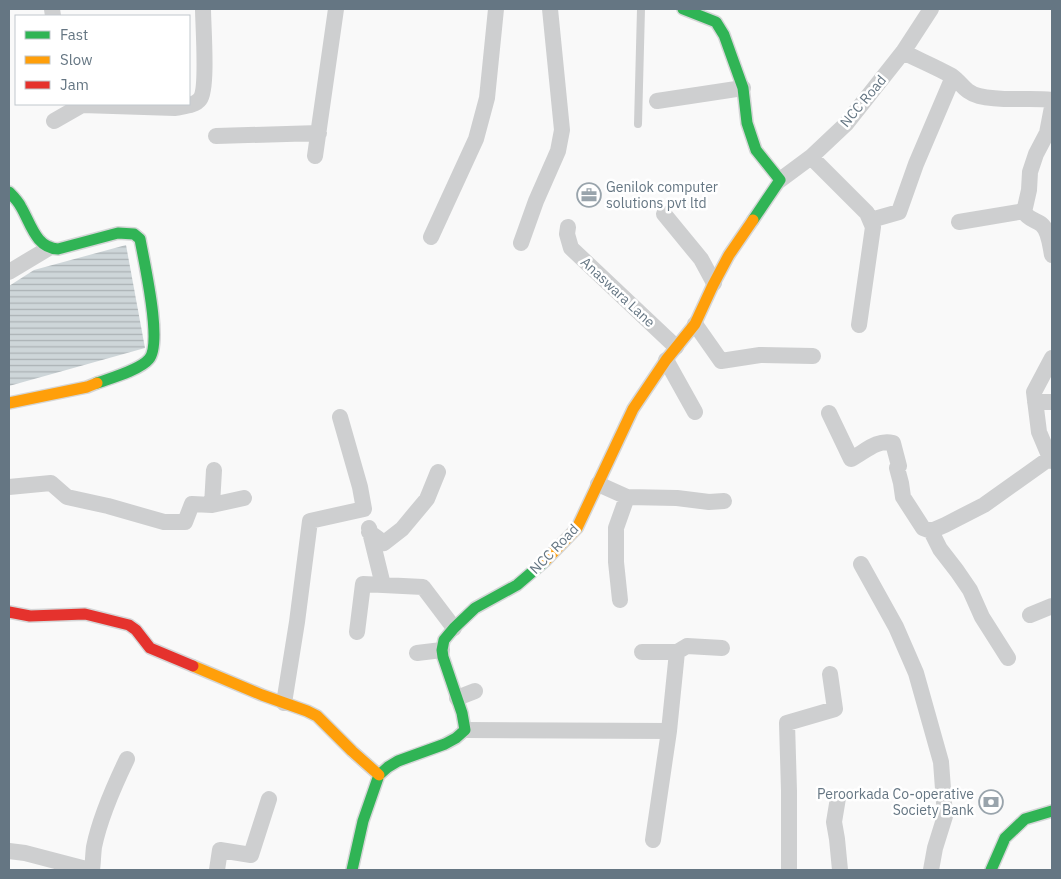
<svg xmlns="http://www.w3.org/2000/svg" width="1061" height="879" viewBox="0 0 1061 879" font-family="'IBM Plex Sans',sans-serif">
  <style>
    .water { fill: url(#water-rules) }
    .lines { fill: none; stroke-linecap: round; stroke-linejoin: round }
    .fast-casing { stroke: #d5d6d7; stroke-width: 14 }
    .slow-casing { stroke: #d5d6d7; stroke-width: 14 }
    .jam-casing { stroke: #d5d6d7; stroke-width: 14 }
    .lane { stroke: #cecfd0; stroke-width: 8 }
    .street { stroke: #cecfd0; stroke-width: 16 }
    .fast { stroke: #30b455; stroke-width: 11 }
    .slow { stroke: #ff9f0a; stroke-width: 11 }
    .jam { stroke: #e5322d; stroke-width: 11 }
    .labels { text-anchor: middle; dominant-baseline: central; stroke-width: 5; stroke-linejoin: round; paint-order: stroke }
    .street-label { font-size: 14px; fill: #657683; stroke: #fff }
    .poi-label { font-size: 14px; fill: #657683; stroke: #fff; text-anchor: start }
  </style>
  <defs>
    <pattern id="water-rules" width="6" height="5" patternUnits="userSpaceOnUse" patternTransform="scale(1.25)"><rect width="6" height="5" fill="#ced6d9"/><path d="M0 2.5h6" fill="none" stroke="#abb2b5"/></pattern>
  </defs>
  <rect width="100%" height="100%" fill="#f9f9f9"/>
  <!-- water -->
  <path class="water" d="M126,245l19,103 -136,38v-100l25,-16z"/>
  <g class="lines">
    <!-- fast casing -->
    <g class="fast-casing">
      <path id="fast" d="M683,9l33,13 8,13 19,53 4,35 9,27 24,30 -27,40
        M9,192c5,5 9,9 12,15 10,17 15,41 37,42l60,-16 16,1 6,5c4,23 23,104 9,120 -9,11 -38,19 -52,24
        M352,870l11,-49 16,-46 9,-8 10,-6 47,-17 11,-6 9,-8 -3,-17 -19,-56 -1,-7 2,-10 10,-12 21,-20 42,-23 28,-24
        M991,870l14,-32 20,-19 27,-8"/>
    </g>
    <!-- slow casing -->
    <g class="slow-casing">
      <path id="slow" d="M9,403l78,-16 10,-4
        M545,561l32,-33 56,-119 33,-49 29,-36 18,-39 16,-30 24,-35
        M193,666l69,29 45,16 10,5 35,35 27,24"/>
    </g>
    <!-- jam casing -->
    <g class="jam-casing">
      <path id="jam" d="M9,612l21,4 55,-2 44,11 7,5 14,18 43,18"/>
    </g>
    <!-- lane -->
    <path class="lane" d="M638,124l3,-115"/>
    <!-- street -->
    <path class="street" d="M52,9l1,7
      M903,52c16,8 33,15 49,24 10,7 12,16 27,20 24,6 49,1 73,4
      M657,101l86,-13
      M1052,107l-5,26 -11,21 -6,18 -1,18 -5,22c4,7 11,8 17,12 8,6 9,21 11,31
      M54,121l28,-16 93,3c8,-2 20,-2 25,-9 8,-10 3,-75 3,-90
      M216,136l103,-3
      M315,156l21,-147
      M811,157l56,56 6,14 -14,98
      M780,180l31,-23 35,-33 57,-72 28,-43
      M664,214l37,45 13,24
      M871,220l28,-8 17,-48 37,-87
      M959,222l65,-11
      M568,227l-1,7 4,14 105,99
      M431,237l45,-98 11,-41 9,-89
      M521,243l15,-42 22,-50 4,-21 -12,-121
      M9,272l40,-24
      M695,324l26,37 39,-6 53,1
      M1052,358l-18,34 5,40 11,26 2,3
      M666,360l29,52
      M1035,402h17
      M829,413l22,46c14,-7 25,-20 42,-16l6,23 -2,2 4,15 2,14 20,31 8,3 14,-6 39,-20 66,-47
      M598,484l29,13 50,1 32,4 15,-1
      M9,487l42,-4 16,14 41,9 56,16h21l7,-18 20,1 32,-7
      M212,505l2,-35
      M369,528l14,57
      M931,531l9,18 17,22 13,19 12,27 26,41
      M369,532l15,11 18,-14 25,-30 11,-27
      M861,564l35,63 20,46 25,89 4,54 -10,32 -4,22
      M620,600l-4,-38v-34l11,-31
      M1030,615l22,-9
      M357,632l6,-48 60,3 31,41
      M642,652h35l10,-6 35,2
      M417,653l25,-3
      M457,698l18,-7
      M284,703l13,-81 13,-101 54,-12 -4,-22 -20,-70
      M465,730l204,1 -16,109
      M669,731l8,-79
      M838,798l-4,24 3,17 3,31
      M9,851l16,2 65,17
      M92,870c1,-7 1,-15 2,-23 6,-30 20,-61 33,-88
      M217,870l3,-20 31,5 18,-56
      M789,870v-79l-2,-68 48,-14 -5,-35"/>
    <!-- fast -->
    <use href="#fast" class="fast"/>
    <!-- slow -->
    <use href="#slow" class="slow"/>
    <!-- jam -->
    <use href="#jam" class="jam"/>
  </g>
  <!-- icons -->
  <defs>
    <g id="office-ring" transform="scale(1.25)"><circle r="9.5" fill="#fff" stroke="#99a4ac" stroke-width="1.5"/><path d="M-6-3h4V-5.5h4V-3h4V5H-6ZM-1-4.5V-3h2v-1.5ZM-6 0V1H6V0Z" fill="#99a4ac"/></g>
    <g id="bank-ring" transform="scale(1.25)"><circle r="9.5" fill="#fff" stroke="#99a4ac" stroke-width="1.5"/><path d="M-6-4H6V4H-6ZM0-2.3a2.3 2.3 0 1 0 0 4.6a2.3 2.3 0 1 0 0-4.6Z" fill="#99a4ac"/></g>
  </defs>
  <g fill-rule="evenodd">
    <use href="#office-ring" x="589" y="195"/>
    <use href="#bank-ring" x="991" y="802"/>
  </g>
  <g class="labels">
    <!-- street labels -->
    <g class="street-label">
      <text transform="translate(863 101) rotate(-50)">NCC Road</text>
      <text transform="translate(618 292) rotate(43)">Anaswara Lane</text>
      <text transform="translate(554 549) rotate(-46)">NCC Road</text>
    </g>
    <!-- poi labels -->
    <g class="poi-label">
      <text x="606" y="187">Genilok computer<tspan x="606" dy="16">solutions pvt ltd</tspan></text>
      <text x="974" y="794" text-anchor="end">Peroorkada Co-operative<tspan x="974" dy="16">Society Bank</tspan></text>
    </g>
  </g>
  <!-- border -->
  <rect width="1061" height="879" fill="none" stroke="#657683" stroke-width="20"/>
  <!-- legend -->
  <rect x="15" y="15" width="175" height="90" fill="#ffffff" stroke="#c1c8cd"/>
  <rect x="25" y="31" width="25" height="8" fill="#30b455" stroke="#c1c8cd"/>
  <text x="60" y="40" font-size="15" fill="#657683">Fast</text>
  <rect x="25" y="56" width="25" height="8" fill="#ff9f0a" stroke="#c1c8cd"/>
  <text x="60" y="65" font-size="15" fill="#657683">Slow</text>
  <rect x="25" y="81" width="25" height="8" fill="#e5322d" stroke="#c1c8cd"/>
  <text x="60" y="90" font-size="15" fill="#657683">Jam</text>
</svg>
